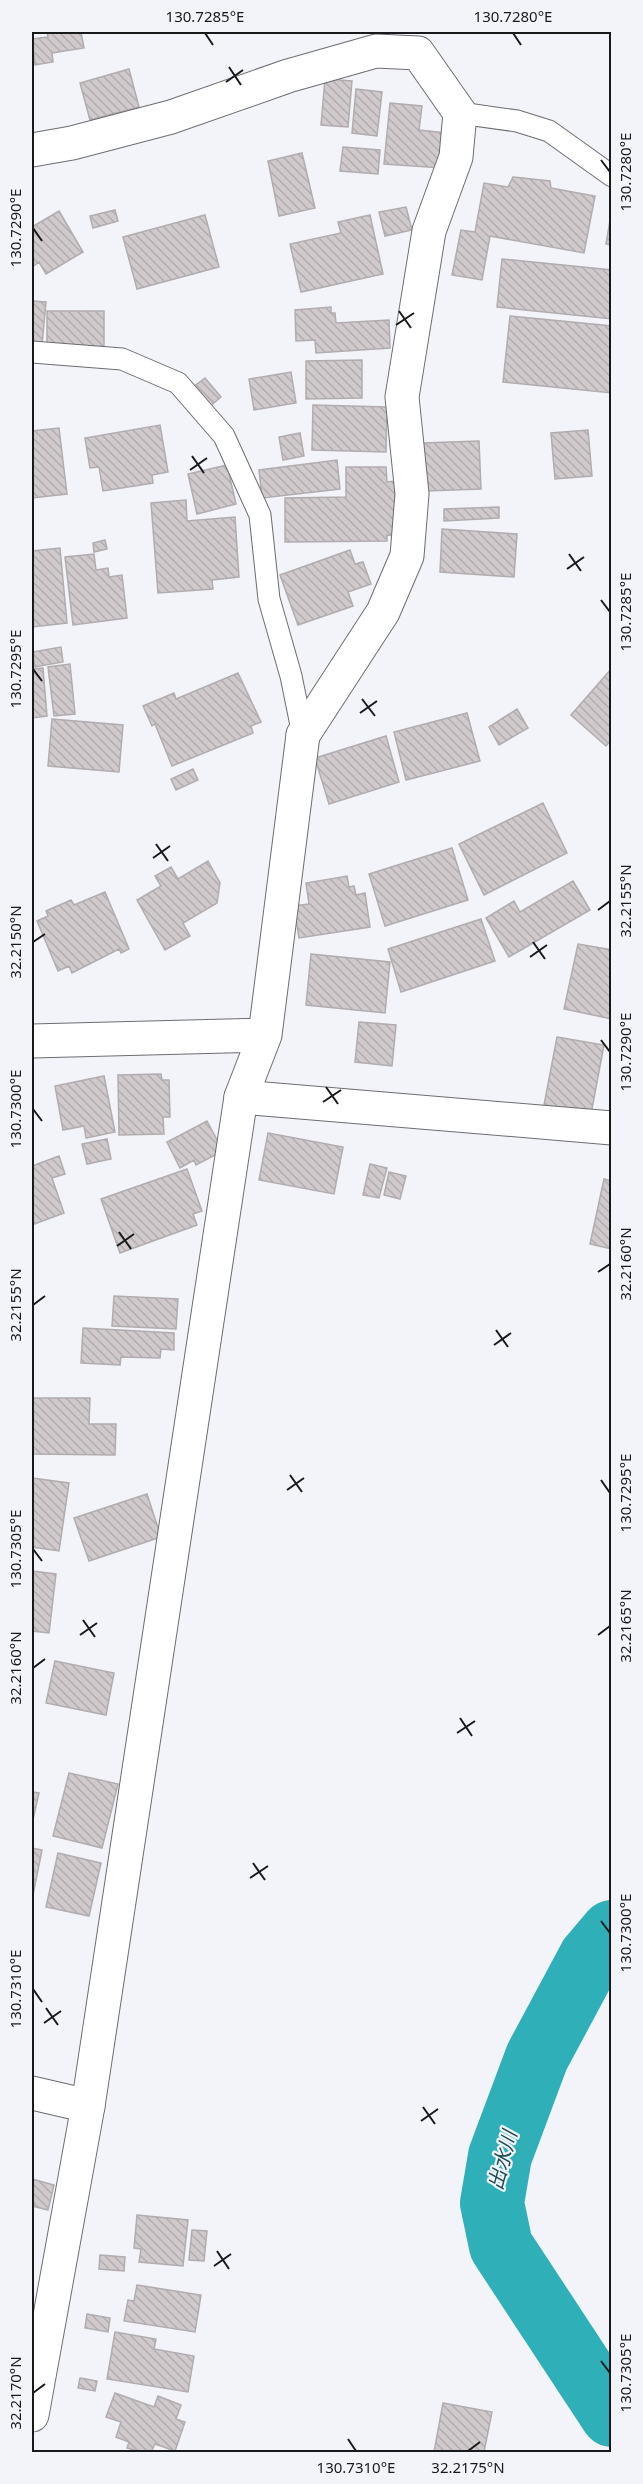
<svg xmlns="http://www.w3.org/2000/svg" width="643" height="2484" viewBox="0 0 643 2484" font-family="'Noto Sans','Noto Sans JP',sans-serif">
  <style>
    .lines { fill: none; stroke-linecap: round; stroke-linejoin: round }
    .river { stroke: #2fb0b9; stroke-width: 64 }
    .building { fill: url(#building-back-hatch); stroke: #b1acae; stroke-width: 1.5 }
    .lane-casing { stroke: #6c6d71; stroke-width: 23 }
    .street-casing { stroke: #6c6d71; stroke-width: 35 }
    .secondary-casing { stroke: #6c6d71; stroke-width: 35 }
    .lane { stroke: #fff; stroke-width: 21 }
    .street { stroke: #fff; stroke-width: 33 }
    .secondary { stroke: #fff; stroke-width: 33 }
    .ticks { fill: none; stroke: #18191b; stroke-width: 2 }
    .labels { text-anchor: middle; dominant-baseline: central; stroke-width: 4.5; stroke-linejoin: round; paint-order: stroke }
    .water-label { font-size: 20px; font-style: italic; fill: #1a4e53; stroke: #f2f4f9 }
    .neatline { fill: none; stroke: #18191b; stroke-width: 2 }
    .ticks-label { font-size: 15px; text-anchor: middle; fill: #18191b }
  </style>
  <defs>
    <pattern id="building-back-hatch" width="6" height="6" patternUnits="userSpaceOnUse" patternTransform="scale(1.5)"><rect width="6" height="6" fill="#d0cacd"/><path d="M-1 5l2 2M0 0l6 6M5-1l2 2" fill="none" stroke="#b2adaf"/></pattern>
  </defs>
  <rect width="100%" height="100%" fill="#f2f4f9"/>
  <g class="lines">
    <!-- river -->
    <path class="river" d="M612,1932l-22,26 -53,99 -37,99 -8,47 9,43 111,169"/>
  </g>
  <!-- building -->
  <path class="building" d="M47,32h34l3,16 -32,5 1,9 -18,3 -3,-26 16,-2z
    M129,69l10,38 -49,13 -10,-37z
    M325,79l27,2 -4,46 -27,-2z
    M356,89l26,3 -5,44 -25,-3z
    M390,103l32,3 -3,24 27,3 -4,35 -58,-4z
    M343,147l37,3 -2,24 -38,-3z
    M302,153l13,55 -36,8 -11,-55z
    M513,177l37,4 1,7 44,8 -11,57 -94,-17 -8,44 -30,-5 9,-45 14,2 9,-49 24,4z
    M406,207l6,23 -27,6 -6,-24z
    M612,209v36l-6,-1z
    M115,210l3,11 -25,7 -3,-12z
    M59,211l24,41 -37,22 -7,-12 -7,5v-40z
    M205,215l14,52 -82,22 -14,-52z
    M370,215l13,59 -82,18 -11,-48 51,-11 -3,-11z
    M502,259l110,11v49l-115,-12z
    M32,301l14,1 -4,43 -10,-1z
    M331,307v6h4l1,10 53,-3 1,28 -74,5 -1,-13 -19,1 -1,-31z
    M47,311h57v36h-57z
    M510,316l102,10v67l-109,-11z
    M362,360v38l-56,1v-38z
    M291,372l5,31 -42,7 -5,-31z
    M205,378l16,19 -13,11 -16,-20z
    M313,405l74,2 -1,45 -74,-2z
    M160,425l8,47 -16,3 1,8 -50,8 -4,-24 -9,1 -5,-30z
    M59,428l8,66 -35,4v-67z
    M588,430l4,46 -37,3 -4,-46z
    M300,433l4,23 -21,4 -4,-23z
    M479,441l2,48 -56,2 -2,-48z
    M337,460l3,29 -78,9 -3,-28z
    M227,465l9,39 -39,10 -9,-40z
    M346,467h40l1,15 8,-1v55l-8,-1v6l-102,1v-44l61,-1z
    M186,500l1,21 48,-4 4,60 -27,3 1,9 -55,4 -7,-90z
    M499,507v11l-55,3v-12z
    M442,529l75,5 -3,43 -74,-5z
    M105,540l2,9 -13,3 -1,-9z
    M60,548l7,75 -35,4v-76z
    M350,550l5,14 8,-2 8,22 -23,8 5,14 -55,19 -18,-50z
    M94,554l2,16 12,-2 1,9 13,-2 5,43 -54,7 -8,-68z
    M61,647l2,15 -28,5 -3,-15z
    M70,664l5,50 -21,2 -6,-49z
    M43,668l4,48 -15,2v-49z
    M612,668v71l-6,7 -35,-31z
    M238,673l23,49 -10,4 2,7 -81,33 -17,-42 -3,2 -9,-20 31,-13 2,6z
    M517,709l11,19 -29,17 -10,-18z
    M467,713l13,48 -74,19 -12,-48z
    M52,719l71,6 -4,47 -71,-6z
    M386,736l13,46 -70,22 -14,-46z
    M193,769l5,11 -22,10 -5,-11z
    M543,803l24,50 -83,42 -25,-51z
    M452,848l16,52 -83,26 -16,-52z
    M208,861l12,22 -3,20 -34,20 7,13 -25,14 -28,-50 24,-14 -6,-10 16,-9 7,12z
    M347,876l2,11 5,-1 2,9 9,-2 5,34 -71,11 -5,-32 15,-2 -3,-21z
    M573,881l17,29 -81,47 -23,-39 28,-17 6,11z
    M105,892l24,57 -8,4 -2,-4 -47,24 -3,-7 -11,5 -21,-50 11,-5 -2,-5 25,-11 3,5z
    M481,919l14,42 -94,31 -13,-43z
    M578,944l34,6v69l-48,-10z
    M311,954l79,8 -5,51 -79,-8z
    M359,1022l37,3 -4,41 -37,-4z
    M557,1037l47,8 -13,69 -47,-9z
    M161,1074l1,6h7l1,37h-7l1,17 -45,1 -1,-60z
    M104,1076l11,56 -29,6 -2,-12 -21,4 -8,-44z
    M207,1121l16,30 -27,14 -2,-5 -14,8 -13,-26z
    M268,1133l75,14 -9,47 -75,-14z
    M107,1139l4,20 -24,5 -5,-20z
    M59,1156l6,18 -13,4 12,35 -32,12v-59z
    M370,1164l17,4 -8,30 -16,-3z
    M187,1169l15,42 -9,3 4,11 -77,28 -19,-54z
    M389,1172l17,4 -6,23 -16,-4z
    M612,1178v71l-22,-5 14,-65 7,2z
    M114,1296l64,3 -2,30 -64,-3z
    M83,1328l91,5v17l-13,-1 -1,9 -39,-1 -1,8 -39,-2z
    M32,1398h58l-1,26h27l-1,31 -83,-1z
    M32,1478l37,5 -10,68 -27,-4z
    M147,1494l14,43 -72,24 -15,-43z
    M32,1571l24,3 -7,59 -17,-2z
    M55,1661l59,12 -8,42 -60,-12z
    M69,1773l49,11 -16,64 -49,-12z
    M32,1792l7,1 -7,31z
    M32,1848l10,2 -10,50z
    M58,1853l43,10 -12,53 -43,-9z
    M32,2179l22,6 -6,25 -16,-4z
    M137,2215l51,5 -5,46 -44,-4 2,-13 -7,-1z
    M192,2230l15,1 -3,30 -15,-1z
    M100,2255l25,2 -1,14 -25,-2z
    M137,2285l64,10 -6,37 -71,-11 4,-21 6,1z
    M87,2314l23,4 -2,14 -23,-4z
    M115,2332l41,7 -2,10 40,7 -6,36 -81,-13z
    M80,2378l17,3 -2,10 -17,-3z
    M115,2393l39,14 4,-11 23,9 -5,14 9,3 -10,29 -20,-7 -4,8h-10l-14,-4 2,-6 -13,-5 5,-15 -15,-5z
    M443,2403l49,9 -8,40h-50z"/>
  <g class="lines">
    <!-- lane casing -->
    <g class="lane-casing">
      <path id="lane" d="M460,113l57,8 32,10 63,45
        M32,352l90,7 56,24 46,53 36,79 9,84 22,77 12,59"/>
    </g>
    <!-- street casing -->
    <g class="street-casing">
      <path id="street" d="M32,150l40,-7 99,-26 117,-41 88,-25 42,2 42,60 -4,44 -27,74 -27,166 10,97 -5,62 -24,56 -80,123
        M241,1097l371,31
        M32,2093l56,13"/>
    </g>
    <!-- secondary casing -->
    <g class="secondary-casing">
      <path id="secondary" d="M32,1041l233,-6
        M32,2415l56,-309 153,-1009 24,-62 38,-300"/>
    </g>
    <!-- lane -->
    <use href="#lane" class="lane"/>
    <!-- street -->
    <use href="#street" class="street"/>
    <!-- secondary -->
    <use href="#secondary" class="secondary"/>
  </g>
  <!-- ticks -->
  <path class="ticks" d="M205,33l8,12M513,33l8,12M229,67l12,18M226,82l17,-12M601,160l9,12M33,228l9,13M399,311l12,17M396,325l18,-12M192,456l12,17M190,470l17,-12M569,554l12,17M567,569l17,-12M601,600l9,12M33,669l9,12M362,699l13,17M360,713l17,-12M156,844l12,17M153,858l17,-12M598,910l12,-9M33,942l12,-8M533,942l12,17M530,957l17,-12M601,1040l9,12M326,1087l12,17M323,1102l18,-12M33,1109l9,12M119,1232l12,17M117,1246l17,-12M598,1272l12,-8M33,1305l12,-9M496,1330l12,17M494,1345l17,-12M290,1475l12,17M601,1480l9,13M287,1490l17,-12M33,1549l9,12M83,1620l12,17M80,1635l17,-12M598,1635l12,-9M33,1668l12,-9M460,1718l12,18M457,1733l18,-12M253,1863l12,17M250,1878l18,-12M601,1921l9,12M33,1989l9,13M46,2008l12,17M44,2023l17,-12M423,2107l12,17M421,2121l17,-12M217,2251l12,18M214,2266l17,-12M601,2361l9,12M33,2393l12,-9M348,2439l8,12M468,2451l12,-9"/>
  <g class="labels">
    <!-- water labels -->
    <g class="water-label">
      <text transform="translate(502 2160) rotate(-75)">出水川</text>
    </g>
  </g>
  <!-- border -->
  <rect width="643" height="2484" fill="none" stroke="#f2f4f9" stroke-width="66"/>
  <rect x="33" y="33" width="577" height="2418" class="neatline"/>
  <g class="ticks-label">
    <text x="205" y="22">130.7285°E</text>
    <text x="513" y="22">130.7280°E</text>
    <text transform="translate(626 172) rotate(-90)" y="5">130.7280°E</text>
    <text transform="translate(16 228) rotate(-90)" y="5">130.7290°E</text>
    <text transform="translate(626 612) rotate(-90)" y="5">130.7285°E</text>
    <text transform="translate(16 669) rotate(-90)" y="5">130.7295°E</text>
    <text transform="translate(626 901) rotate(-90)" y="5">32.2155°N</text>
    <text transform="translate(16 942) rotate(-90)" y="5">32.2150°N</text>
    <text transform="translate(626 1052) rotate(-90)" y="5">130.7290°E</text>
    <text transform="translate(16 1109) rotate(-90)" y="5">130.7300°E</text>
    <text transform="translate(626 1264) rotate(-90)" y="5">32.2160°N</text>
    <text transform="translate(16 1305) rotate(-90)" y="5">32.2155°N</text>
    <text transform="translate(626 1493) rotate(-90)" y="5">130.7295°E</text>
    <text transform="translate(16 1549) rotate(-90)" y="5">130.7305°E</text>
    <text transform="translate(626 1626) rotate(-90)" y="5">32.2165°N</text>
    <text transform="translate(16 1668) rotate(-90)" y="5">32.2160°N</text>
    <text transform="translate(626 1933) rotate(-90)" y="5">130.7300°E</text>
    <text transform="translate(16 1989) rotate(-90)" y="5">130.7310°E</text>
    <text transform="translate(626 2373) rotate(-90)" y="5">130.7305°E</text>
    <text transform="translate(16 2393) rotate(-90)" y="5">32.2170°N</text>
    <text x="356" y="2473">130.7310°E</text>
    <text x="468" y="2473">32.2175°N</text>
  </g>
</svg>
